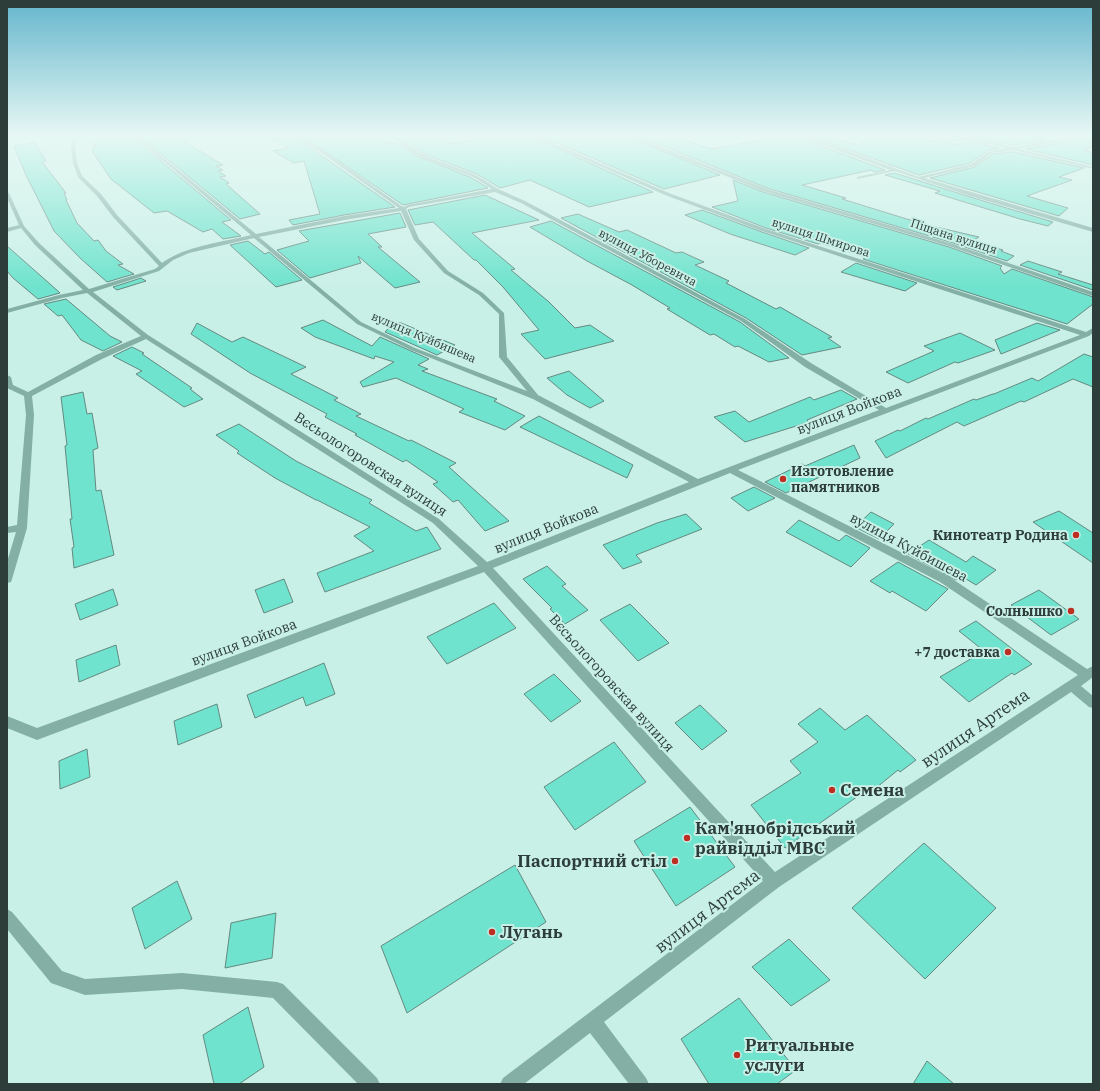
<svg xmlns="http://www.w3.org/2000/svg" width="1100" height="1091" viewBox="0 0 1100 1091" font-family="'IBM Plex Serif',serif">
  <style>
    .building { fill: #6fe3cd; stroke: #658981 }
    .lines { fill: none; stroke-linecap: round; stroke-linejoin: round }
    .minor { fill: #83afa5; fill-rule: evenodd }
    .poi-dot { fill: #bc2e21; stroke: #c9f0e7; stroke-width: 1.5 }
    .labels { text-anchor: middle; dominant-baseline: central; stroke-width: 4; stroke-linejoin: round; paint-order: stroke }
    .far-street-label { font-size: 12px; fill: #2d3d39; stroke: #c9f0e7 }
    .street-label { font-size: 14px; fill: #2d3d39; stroke: #c9f0e7 }
    .poi-label { font-size: 14px; font-weight: bold; fill: #2d3d39; stroke: #c9f0e7; text-anchor: end }
    .near-street-label { font-size: 17px; fill: #2d3d39; stroke: #c9f0e7 }
    .near-poi-label { font-size: 17px; font-weight: bold; fill: #2d3d39; stroke: #c9f0e7; text-anchor: start }
  </style>
  <rect width="100%" height="100%" fill="#c9f0e7"/>
  <!-- building -->
  <path class="building" d="M115,135h22v6l94,79 -9,2 19,14 -18,3 -11,-10 -9,3 -36,-21 -13,2 -43,-34 -19,-28 6,-13 17,-1z
    M144,135h29l50,30 -7,1 7,4 -5,1 8,5 -6,1 9,6 -3,1 34,30 -20,5 -97,-80z
    M266,135h26l103,72 -51,8 -51,10 -4,-5 31,-6 -16,-53 -10,2 -21,-12 16,-3z
    M301,135h71l17,9 7,-1 21,13 53,21 18,11 -85,17z
    M498,135h30l125,57 -64,15 -59,-27 -30,8 -23,-14 -50,-19 -21,-14 25,-5 21,8z
    M539,135h85l96,40 -56,14z
    M636,135h31l45,14 73,-13 9,3 6,-1 85,32 -10,2 -4,-2 -69,15 44,13 -4,1 81,25 56,13 -7,4 31,9 -2,1 13,5 -7,5 -54,-18 -186,-55z
    M820,135l38,10 21,-10h11l15,3 4,-1 26,5 7,-1 15,4 12,-4 30,7 -10,2 -19,13 -51,12 -109,-39z
    M985,135h45l14,6 -31,4 -34,-8z
    M1081,139l12,3v4l-9,4 9,3v12l-67,-16z
    M35,143l11,18 -4,1 24,31h-2l3,7h-1l11,23 17,18 4,-1 8,11 17,13 -5,1 16,9 -27,8 -27,-24 -26,-27 -28,-56 -12,-29z
    M1013,152l71,16 -25,9 13,3 -45,16 41,12 -9,8 -129,-38 45,-11 18,-13z
    M895,173l72,23 86,26 -5,4 -28,-7 -85,-26 5,-2 -55,-16z
    M733,180l30,12 186,55 53,19 -2,2 4,6 8,-5 81,28v7l-26,20 -204,-65 3,-2 -46,-14 -2,1 -52,-16 -54,-21 26,-6z
    M485,195l54,25 -67,13 43,36 -4,1 38,32 26,26 15,-3 24,16 -69,18 -24,-25 18,-4 -36,-43 -27,-27h-2l-41,-38 -18,3 -7,-15z
    M702,210l60,22 47,16 -14,7 -65,-21 -45,-19z
    M400,213l6,14 -38,7 14,13h-4l42,35 -25,6 -37,-32 3,7 -51,15 -33,-28 32,-9 -10,-10z
    M578,214l41,18 8,-2 49,23 6,-1 22,10 -9,3 34,16 -3,2 50,26 4,-2 52,30 -4,1 13,9 -39,8 -56,-37 -185,-100z
    M551,221l189,101 49,36 -20,4 -31,-16 -3,1 -21,-13 -4,1 -43,-26 3,-1 -38,-23 -45,-24 -57,-34z
    M248,241l17,13 4,-2 33,28 -26,7 -46,-42z
    M7,246l43,38 10,9 -22,6 -25,-21 -6,-7z
    M1028,261l34,11 -4,2 35,11v5l-73,-25z
    M856,263l61,20 -12,8 -64,-19z
    M141,278l5,3 -29,9 -4,-3z
    M66,299l44,37 12,6 -19,9 -22,-11 -19,-25 -4,1 -14,-12z
    M323,320l49,26 8,-9 49,22 -11,6 10,4 -6,2 75,28 -3,2 31,15 -20,14 -46,-18 5,-3 -68,-31 -33,9 -3,-5 34,-20 -19,-6 -1,3 -59,-22 -14,-9z
    M394,322l7,1 54,22 -18,10 -52,-23z
    M197,323l35,19 11,-5 63,30 -15,7 47,24 -4,2 27,14 -5,2 53,25 2,-1 45,23 -7,4 60,54 -24,10 -27,-31 -5,2 -20,-18 5,-2 -32,-22 -3,2 -48,-27 2,-1 -32,-17 2,-3 -77,-41 -59,-39z
    M1037,323l23,7 -59,24 -6,-14z
    M960,333l35,17 -37,13 -3,-1 -47,21 -22,-11 48,-21 -10,-5z
    M132,347l12,6 -2,1 50,34 -2,1 13,10 -19,8 -48,-33 6,-3 -29,-15z
    M1084,354l9,3v30l-20,-8 -49,23 -3,-1 -57,25 -7,-4 -71,36 -11,-17 23,-11 2,1 26,-13 2,1 46,-20 2,1 17,-6h1l38,-16 6,3z
    M569,371l35,30 -14,7 -23,-13 -20,-17z
    M841,390l16,9 -50,21 2,2 -64,20 -31,-25 21,-6 14,11 61,-25 4,3z
    M83,392l4,22 5,-1 6,35 -5,2 3,41 5,-1 13,65 -40,13 -2,-20 2,-1 -4,-28h2l-7,-73 2,-1 -6,-48z
    M539,416l94,49 -6,13 -107,-51z
    M239,424l57,37 76,39 -3,3 47,28 11,-4 14,22 -116,43 -8,-19 57,-22 -20,-15 16,-9 -53,-27h-1l-41,-22 -38,-25 2,-2 -23,-16z
    M854,445l6,13 -74,35 -21,-11 37,-18 3,2z
    M754,487l21,11 -27,13 -17,-13z
    M1059,511l34,22v30l-60,-41z
    M871,512l23,12 -15,15 -24,-12z
    M686,514l16,15 -66,26 6,7 -19,7 -20,-24 54,-22z
    M799,520l40,21 7,-6 24,13 -19,19 -65,-35z
    M929,540l37,22 7,-6 23,14 -20,15 -15,-9 -5,4 -48,-26z
    M898,562l50,27 -22,22 -34,-20 -2,2 -20,-12z
    M547,566l19,18 -4,2 26,24 -23,14 -15,-15 2,-1 -29,-29z
    M284,579l9,23 -29,11 -9,-23z
    M113,589l5,16 -38,15 -5,-16z
    M1039,590l40,29 -28,16 -40,-30z
    M494,603l22,25 -69,36 -20,-27z
    M630,604l39,39 -31,18 -38,-41z
    M976,621l56,43 -18,11 -2,-2 -43,29 -29,-25 44,-26 -25,-20z
    M116,645l4,20 -41,17 -3,-22z
    M324,663l11,31 -29,12 -3,-9 -48,21 -8,-23z
    M554,674l27,27 -30,21 -27,-28z
    M217,704l5,23 -44,18 -4,-24z
    M700,705l27,26 -25,19 -27,-27z
    M820,708l25,22 22,-15 49,45 -16,12 -2,-2 -27,22 -3,-3 -83,59 -34,-43 50,-32 -11,-12 28,-19 -20,-18z
    M614,742l32,40 -71,48 -31,-43z
    M87,749l3,28 -30,12 -1,-28z
    M690,807l45,60 -59,39 -42,-65z
    M924,843l72,65 -71,71 -73,-71z
    M515,865l31,57 -139,91 -26,-67z
    M177,881l15,38 -47,30 -13,-41z
    M276,913l-4,45 -47,10 6,-45z
    M789,939l41,41 -39,26 -39,-39z
    M739,998l57,72 -19,14h-68l-28,-45z
    M248,1007l16,60 -25,17h-25l-11,-49z
    M927,1061l27,23h-41z"/>
  <g class="lines">
    <!-- minor -->
    <path class="minor" d="M73,135h4l-2,14 2,14 5,13 19,18 16,21 45,48c23,-17 61,-21 89,-28l-113,-95 1,-5h4l-2,4 115,95 88,-18 55,-8 -76,-54 -30,-19h5l27,17 78,55 5,-2 84,-16c-7,-4 -14,-10 -21,-13 -27,-11 -60,-19 -81,-41h4l32,21 50,19 22,14 27,12 220,118 66,44 75,45 194,-73 -318,-104 -97,-36 -136,-60h6l134,58 97,36 320,103 7,-4v5l-4,3 -351,134 210,106 139,93 6,-3v11l-12,9 12,10v12l-4,-1 -18,-15 -292,195 -175,135 42,56 3,6h-20l-39,-51 -66,51h-24l3,-6 260,-197 -279,-309 -447,168 -30,-12v-12l30,12 441,-162 -45,-43 -287,-184 -44,20 -70,37 2,19 -7,113 -15,51 -1,3 -4,1v-21l9,-30 -9,1v-6l10,-2 9,-110 -2,-19 -17,-8v-13l4,2 2,8 15,7 68,-37 45,-19 -54,-43 -25,5 -55,15v-4l52,-14 24,-5 -48,-45 -14,-17 -14,4v-4l12,-3 -12,-27v-6l2,1 15,33 15,17 50,46 66,-20 4,-3 -46,-49 -16,-21 -19,-19 -5,-14 -2,-14zM495,192l26,11 220,118 64,46 74,43 -181,69 -160,-84 -31,-38 -3,-44 -21,-20 -35,-22 -29,-32 -13,-30 3,-2zM401,211l13,29 30,33 35,22 20,19v43l28,34 -112,-43 -54,-26 -102,-85 85,-17zM254,238l103,86 54,26 122,49 156,83 -202,80 -48,-43 -291,-184 -55,-43 66,-21 14,-11 16,-7zM730,473l210,109 138,93 -303,197 -282,-304z
      M625,135h6l136,54 186,55 140,48v4l-144,-50 -186,-55z
      M796,135h7l21,7 95,35 52,-13 19,-13 17,-3 -39,-9 -2,1 -12,1 -46,-6 46,4 11,-1 -9,-3h8l49,12 37,-6 -19,-6c8,0 18,5 24,5 13,-1 25,-5 38,-5l-74,14 74,18v2l-80,-19 -21,3 -17,13 -51,12 169,50v4l-126,-37 -72,-24 -38,8v-2l33,-7z
      M7,909l5,3 50,59 23,8 97,-6 95,9 6,2 94,94 3,6h-22l-85,-86 -91,-9 -97,6 -34,-12 -44,-54z"/>
  </g>
  <!-- sky -->
  <linearGradient id="sky" x2="0" y2="1"><stop stop-color="#65b6cd"/><stop offset="0.47" stop-color="#e7f8f4"/><stop offset="1" stop-color="#e7f8f4" stop-opacity="0"/></linearGradient>
  <rect width="1100" height="288" fill="url(#sky)"/>
  <!-- markers -->
  <g class="poi-dot">
    <circle cx="783" cy="479" r="4"/>
    <circle cx="1076" cy="535" r="4"/>
    <circle cx="1071" cy="611" r="4"/>
    <circle cx="1008" cy="652" r="4"/>
    <circle cx="832" cy="790" r="4"/>
    <circle cx="687" cy="838" r="4"/>
    <circle cx="675" cy="861" r="4"/>
    <circle cx="492" cy="932" r="4"/>
    <circle cx="737" cy="1055" r="4"/>
  </g>
  <g class="labels">
    <!-- far-street labels -->
    <g class="far-street-label">
      <text transform="translate(954 236) rotate(18)">Піщана вулиця</text>
      <text transform="translate(821 237) rotate(18)">вулиця Шмирова</text>
      <text transform="translate(648 257) rotate(28)">вулиця Уборевича</text>
      <text transform="translate(424 337) rotate(23)">вулиця Куйбишева</text>
    </g>
    <!-- street labels -->
    <g class="street-label">
      <text transform="translate(849 410) rotate(-21)">вулиця Войкова</text>
      <text transform="translate(371 464) rotate(33)">Вєсьологоровская вулиця</text>
      <text transform="translate(546 528) rotate(-22)">вулиця Войкова</text>
      <text transform="translate(909 547) rotate(28)">вулиця Куйбишева</text>
      <text transform="translate(244 642) rotate(-20)">вулиця Войкова</text>
      <text transform="translate(612 683) rotate(48)">Вєсьологоровская вулиця</text>
    </g>
    <!-- poi labels -->
    <g class="poi-label">
      <text x="791" y="471" text-anchor="start">Изготовление<tspan x="791" dy="16">памятников</tspan></text>
      <text x="1068" y="535">Кинотеатр Родина</text>
      <text x="1063" y="611">Солнышко</text>
      <text x="1000" y="652">+7 доставка</text>
    </g>
    <!-- near-street labels -->
    <g class="near-street-label">
      <text transform="translate(975 728) rotate(-34)">вулиця Артема</text>
      <text transform="translate(707 911) rotate(-37)">вулиця Артема</text>
    </g>
    <!-- near-poi labels -->
    <g class="near-poi-label">
      <text x="840" y="790">Семена</text>
      <text x="695" y="828">Кам'янобрідський<tspan x="695" dy="20">райвідділ МВС</tspan></text>
      <text x="667" y="861" text-anchor="end">Паспортний стіл</text>
      <text x="500" y="932">Лугань</text>
      <text x="745" y="1045">Ритуальные<tspan x="745" dy="20">услуги</tspan></text>
    </g>
  </g>
  <!-- border -->
  <rect width="1100" height="1091" fill="none" stroke="#2d3d39" stroke-width="16"/>
</svg>
